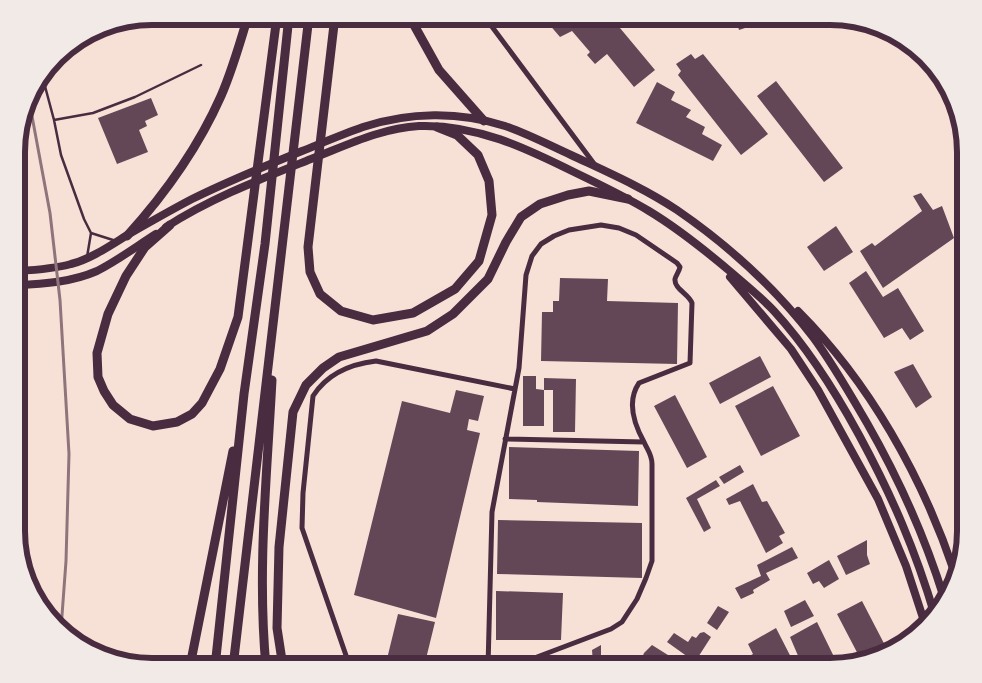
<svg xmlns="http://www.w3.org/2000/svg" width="982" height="683" viewBox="0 0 982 683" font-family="Roboto,sans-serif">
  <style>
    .building { fill: #644757 }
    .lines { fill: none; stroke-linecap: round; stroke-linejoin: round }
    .service { stroke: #4a2c40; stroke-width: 2.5 }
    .minor { stroke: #4a2c40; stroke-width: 5 }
    .trunk { stroke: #4a2c40; stroke-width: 8 }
    .motorway { stroke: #4a2c40; stroke-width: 9 }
    .rail { stroke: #8f747c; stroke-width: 3 }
    .rim { fill: none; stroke: #4a2c40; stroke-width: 6 }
  </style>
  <rect width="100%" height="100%" fill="#f7e1d7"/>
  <!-- building -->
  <path class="building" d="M542,16h68l45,54 -21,17 -27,-33 -12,10 -8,-9 3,-3 -18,-21 -12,6z
    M735,16l43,1 -39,13z
    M691,54l4,5 8,-5 65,80 -27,21 -63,-80 3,-4 -5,-7z
    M776,81l67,87 -19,14 -67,-86z
    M657,82l18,10 -4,8 20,10 -5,7 19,10 -3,7 20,11 -9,16 -77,-38z
    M151,98l7,17 -13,6 2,5 -8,4 9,22 -31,12 -19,-46z
    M921,193l12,17 9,-4 12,32 -71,50 -23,-37 12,-8 3,3 47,-35 -9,-15z
    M836,226l17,26 -29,19 -17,-24z
    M866,271l17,26 15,-9 26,43 -14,9 -8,-12 -18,10 -35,-55z
    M560,278l48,1 -1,22 71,2 -1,61 -136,-3 1,-49h11v-11h6z
    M760,356l11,21 -51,27 -11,-21z
    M913,364l19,33 -16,11 -22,-36z
    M523,376h13v13l8,1v36h-21z
    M544,378l32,1 -1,53h-22v-42h-9z
    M773,386l27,50 -39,20 -26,-50z
    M456,390l28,6 -6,25 -9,-2 -2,11 13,3 -44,185 -82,-23 48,-194 48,12z
    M675,395l32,62 -20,11 -33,-62z
    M509,447l130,4 -1,55 -101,-4v-2l-28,-1z
    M740,465l4,7 -20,12 -5,-7z
    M716,480l4,6 -23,13 14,29 -7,4 -18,-34z
    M753,484l9,18 5,-1 18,32 -6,3 4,7 -17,10 -26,-52 -11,4 -3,-6z
    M498,520l144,3v55l-145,-4z
    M867,540v15l3,9 -24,11 -9,-19z
    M792,547l6,11 -32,15 4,7 -17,10 1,3 -13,6 -6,-11 26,-12 -4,-11z
    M829,560l10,19 -15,9 -5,-7 -6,3 -6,-11z
    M496,591l67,2 -2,47h-65z
    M805,600l9,16 -23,11 -7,-16z
    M862,601l27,52 -28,7 -24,-46z
    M718,606l11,6 -12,18 -10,-7z
    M398,614l37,8 -11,45h-39z
    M817,622l21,43 -23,2 -3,-7 -10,5 -12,-28z
    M776,628l20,39h-60l-1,-3 18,-10 -5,-10z
    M704,632l7,5 -16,25 -28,-20 7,-9 14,9 4,-6 4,2 4,-5z
    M601,645v22h-35l3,-3h24l-1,-14z
    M652,645l35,22h-45l-3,-2 5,-12z"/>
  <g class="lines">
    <!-- service -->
    <path class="service" d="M42,75l12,45 7,35 23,64 7,14 -4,24
      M54,120l39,-7 42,-16 66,-32
      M91,233l22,7
      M17,241h3l-3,-37"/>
    <!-- minor -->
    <path class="minor" d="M484,16l111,149
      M505,439l139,3
      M350,667l-48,-139 1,-35 10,-97c14,-22 38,-32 63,-35l139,28
      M488,667l4,-155 27,-144 7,-93 6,-19 9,-12 13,-8 15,-6 32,-5 18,3 17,7 41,28 3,4c-1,5 -4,8 -5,12 -1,10 14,15 17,24l-2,60 -51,20c-13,19 -5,41 5,59 4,9 8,13 8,22v97l-6,17 -9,21 -15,23 -11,7 -74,28v10"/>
    <!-- trunk -->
    <path class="trunk" d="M166,227c45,-29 95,-48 145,-68 34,-13 70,-31 108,-33 57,-2 107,22 157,47 25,12 50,24 73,38 30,18 57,40 83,62 14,12 30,25 42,38 34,37 61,80 85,124 33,61 56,114 76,181
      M17,271c18,-1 37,-2 54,-7 20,-5 40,-19 58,-30 21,-12 42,-24 63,-35 36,-18 73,-33 110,-48 20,-8 41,-17 61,-24 46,-15 96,-16 142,-1 23,8 44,19 66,29 36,17 73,33 106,55 51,35 98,78 136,127 20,27 37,57 54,86 32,56 58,114 77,175
      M730,277l61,72 27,41 60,109 28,67 19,58
      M17,285c27,-1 55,-3 80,-14 20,-10 40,-25 59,-37
      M798,311c71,71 124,165 156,260"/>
    <!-- motorway -->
    <path class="motorway" d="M335,16l-27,231 2,25 10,22 21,17 32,9 40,-7 42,-24 24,-28 13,-46 -3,-34 -11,-26 -21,-20 -20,-8
      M409,16l30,54 45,51
      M170,225l-25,22 -19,29 -18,38 -11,39 1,24 6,14 9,14 17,14 23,7 24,-4 15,-8 10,-11 18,-34 18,-52 39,-301
      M127,236c38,-42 71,-88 94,-140 11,-25 19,-53 27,-80
      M190,666l43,-215
      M215,667l29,-273 21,-150 24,-228
      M233,667l76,-651
      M266,667c-9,-96 1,-192 6,-287
      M283,667l-6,-39 2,-81 14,-135 13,-27 17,-17 16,-11 88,-26 26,-17 35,-35 18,-37 15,-25 19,-13 28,-9 21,-4 39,8"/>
    <!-- rail -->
    <path class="rail" d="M29,100l21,113 10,87 9,154 -3,107 -5,68"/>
  </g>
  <!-- crop -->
  <path d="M0 0H982V683H0ZM152 25H830A127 127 0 0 1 957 152V531A127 127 0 0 1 830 658H152A127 127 0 0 1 25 531V152A127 127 0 0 1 152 25Z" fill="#f1eae7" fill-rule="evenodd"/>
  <path class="rim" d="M152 25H830A127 127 0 0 1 957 152V531A127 127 0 0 1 830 658H152A127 127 0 0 1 25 531V152A127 127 0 0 1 152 25Z"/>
</svg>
